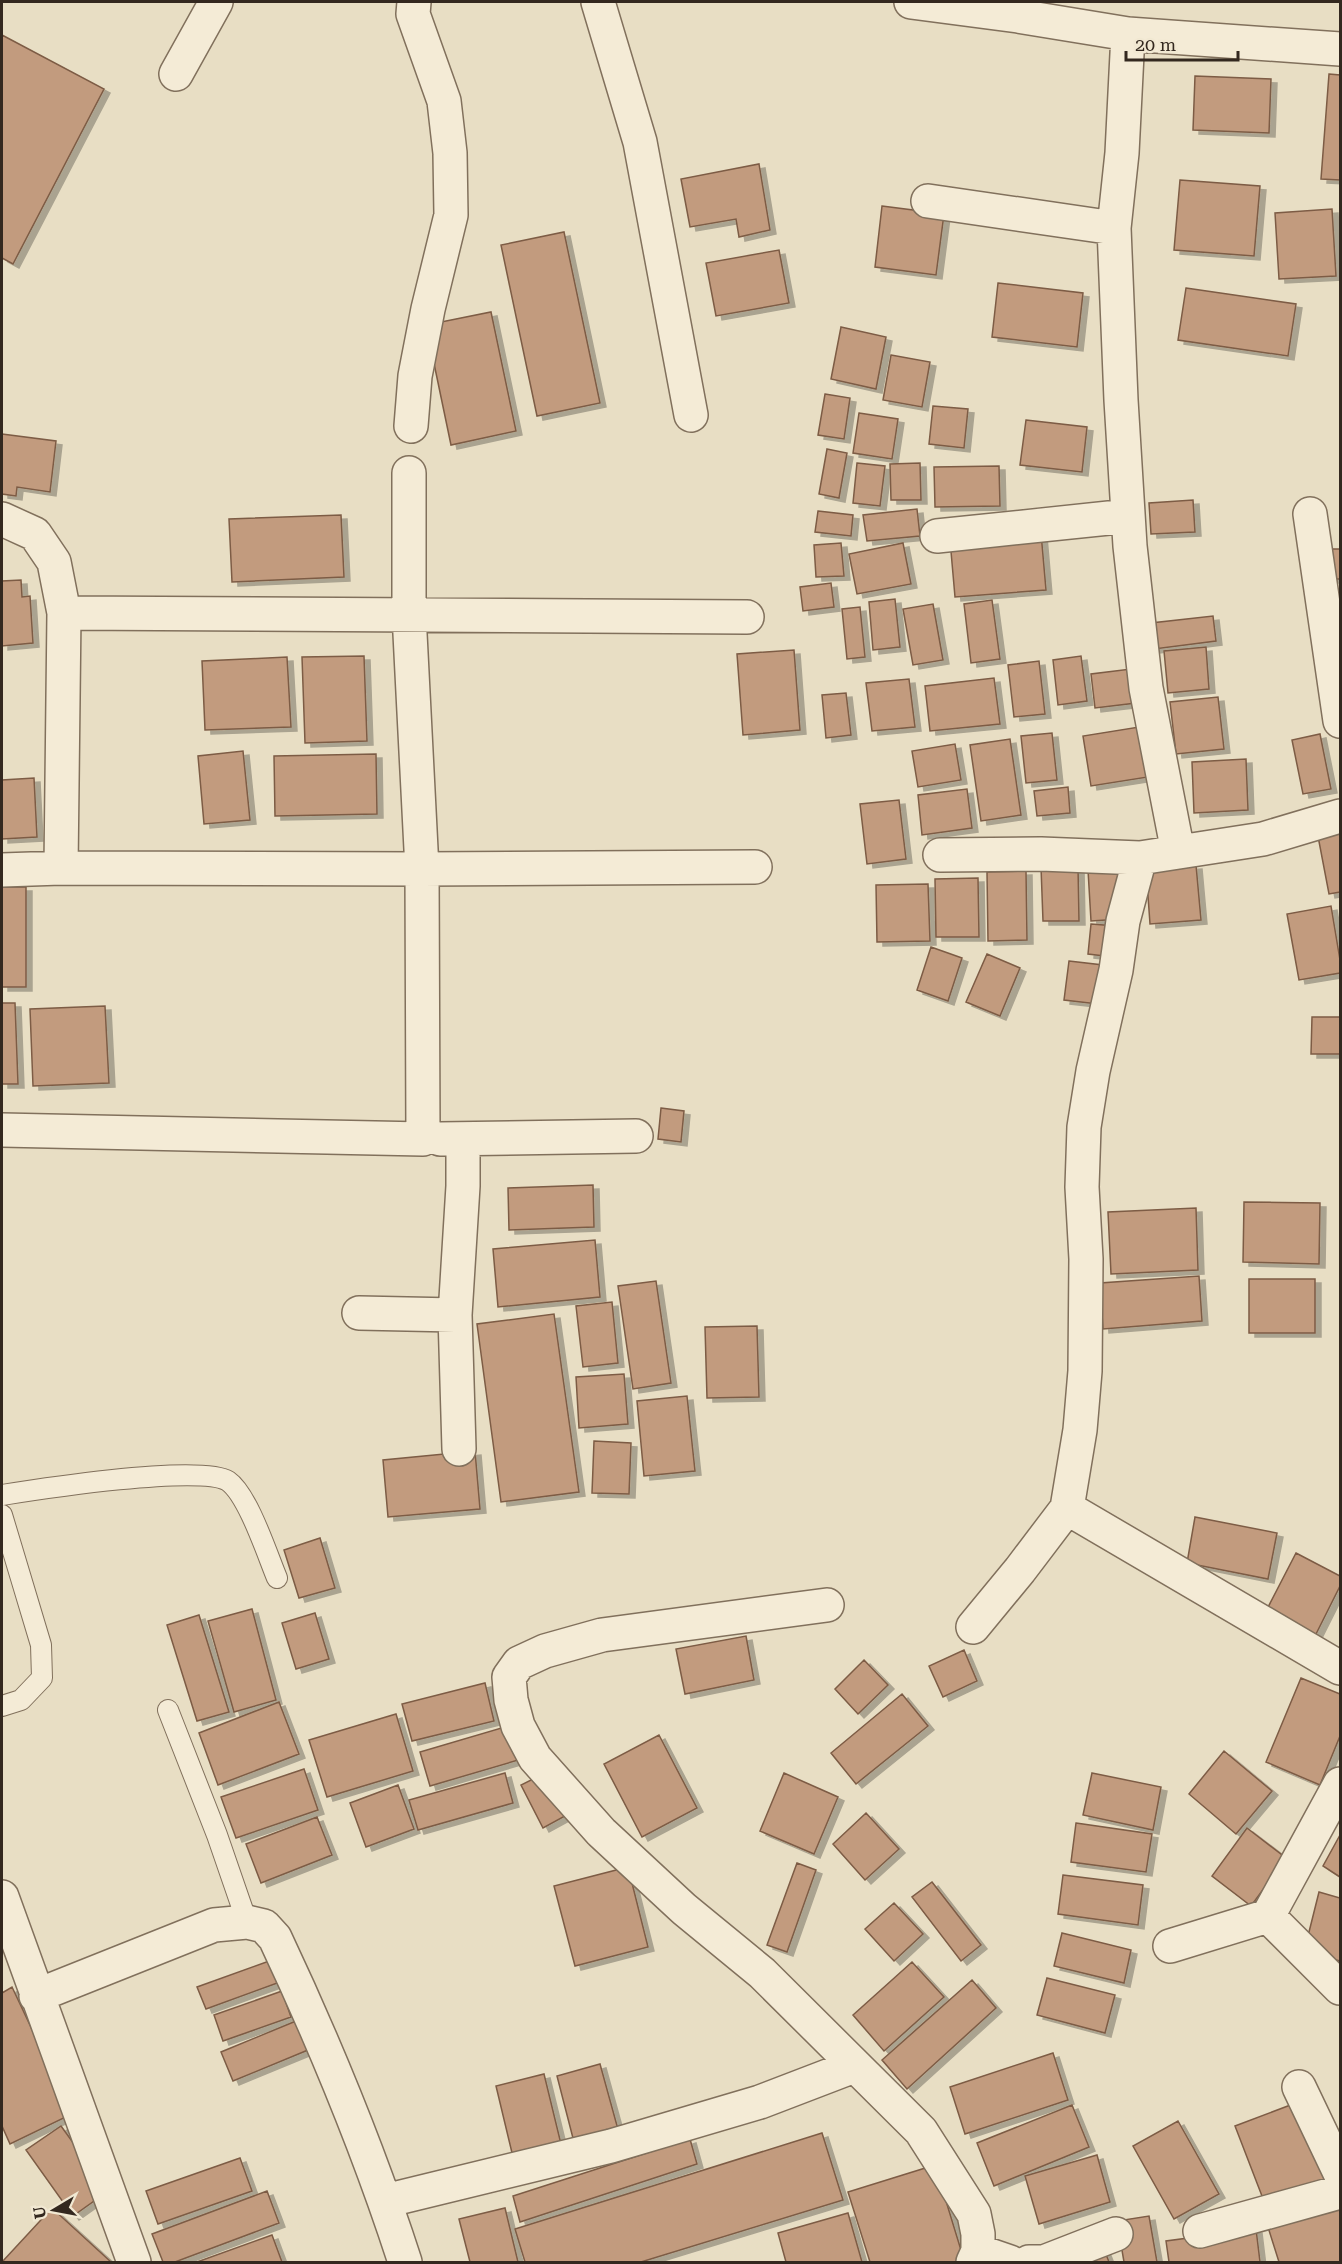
<svg xmlns="http://www.w3.org/2000/svg" width="1342" height="2264" viewBox="0 0 1342 2264" font-family="'Roboto Serif',serif">
  <style>
    .building { fill: #c29b7e; stroke: #7d5c45; stroke-width: 1.5; filter: url(#shadow) }
    .lines { fill: none; stroke-linecap: round; stroke-linejoin: round }
    .lane-casing { stroke: #81705c; stroke-width: 22 }
    .street-casing { stroke: #81705c; stroke-width: 36 }
    .lane { stroke: #f4ebd6; stroke-width: 20 }
    .street { stroke: #f4ebd6; stroke-width: 33 }
  </style>
  <defs>
    <filter id="shadow"><feDropShadow dx="6" dy="4" stdDeviation="0" flood-color="#0004"/></filter>
  </defs>
  <rect width="100%" height="100%" fill="#e8dec4"/>
  <!-- building -->
  <path class="building" d="M2,35l102,54 -91,175 -11,-6z
    M1329,74l11,1v105l-19,-1z
    M1195,76l76,3 -2,54 -76,-3z
    M759,164l11,66 -31,7 -3,-18 -46,8 -9,-48z
    M1180,180l80,6 -6,70 -80,-6z
    M882,206l62,8 -8,61 -61,-8z
    M1332,209l4,67 -57,3 -4,-66z
    M564,232l36,171 -63,13 -36,-171z
    M779,250l10,53 -73,13 -10,-53z
    M998,283l85,10 -6,54 -85,-10z
    M1186,288l110,16 -8,52 -110,-16z
    M491,312l25,119 -65,14 -25,-120z
    M841,327l45,10 -10,52 -45,-10z
    M891,355l39,7 -8,45 -39,-7z
    M825,394l25,4 -6,41 -26,-4z
    M933,406l35,3 -4,39 -35,-4z
    M859,413l39,6 -6,40 -39,-6z
    M1026,420l61,7 -5,45 -62,-7z
    M2,434l54,7 -6,51 -33,-5 -1,9 -14,-2z
    M827,449l20,4 -8,45 -20,-4z
    M857,463l28,3 -5,40 -27,-3z
    M920,463l1,37h-30l-1,-36z
    M999,466l1,40 -65,1 -1,-40z
    M1193,500l2,32 -44,2 -2,-31z
    M917,509l3,27 -53,5 -4,-26z
    M818,511l35,4 -2,21 -36,-4z
    M341,515l3,62 -112,5 -3,-63z
    M1041,533l5,57 -91,7 -5,-57z
    M841,543l3,33 -28,1 -2,-32z
    M903,543l8,41 -54,10 -8,-40z
    M1325,549h15v30h-14z
    M21,580l1,17 8,-1 3,47 -31,3v-65z
    M831,583l3,24 -31,4 -3,-24z
    M895,599l5,48 -27,3 -4,-48z
    M992,600l8,59 -29,4 -7,-59z
    M933,604l10,56 -30,5 -10,-56z
    M860,607l5,50 -18,2 -5,-50z
    M1213,616l3,25 -62,8 -3,-26z
    M1206,647l3,42 -41,4 -4,-42z
    M794,650l6,80 -57,5 -6,-81z
    M364,656l3,85 -62,2 -3,-86z
    M1081,656l6,45 -29,4 -5,-45z
    M287,657l4,70 -86,3 -3,-69z
    M1039,661l6,53 -31,3 -6,-52z
    M1131,669l5,34 -41,5 -4,-34z
    M994,678l6,46 -70,7 -5,-45z
    M909,679l6,48 -43,4 -6,-48z
    M846,693l5,42 -25,3 -4,-43z
    M1218,697l6,52 -48,5 -6,-52z
    M1139,727l9,50 -57,9 -8,-50z
    M1052,733l5,47 -31,3 -5,-47z
    M1320,734l11,55 -28,5 -11,-54z
    M1010,739l11,76 -40,6 -11,-76z
    M955,744l6,36 -43,7 -6,-36z
    M243,751l7,69 -46,4 -6,-68z
    M376,754l1,60 -102,2 -1,-60z
    M1246,759l2,51 -54,3 -2,-51z
    M34,778l3,59 -35,2v-59z
    M1068,787l2,26 -33,3 -3,-25z
    M967,789l5,39 -50,7 -4,-40z
    M899,800l7,59 -39,5 -7,-60z
    M1340,826v66l-11,2 -12,-63z
    M1196,865l5,55 -51,4 -4,-56z
    M1078,866l1,55h-36l-2,-54z
    M1119,868l2,51 -30,2 -3,-51z
    M1026,871l1,69 -39,1 -1,-69z
    M978,878l1,59h-43l-1,-58z
    M928,884l2,57 -53,1 -1,-57z
    M2,887h24v100h-24z
    M1331,906l9,54v13l-41,7 -12,-66z
    M1091,924l25,2 -3,31 -25,-3z
    M931,947l31,11 -14,43 -31,-11z
    M987,954l33,14 -20,48 -34,-14z
    M1069,961l34,4 -5,39 -34,-4z
    M2,1003h13l3,81h-16z
    M105,1006l4,77 -76,3 -3,-77z
    M1312,1017h28v37h-29z
    M661,1108l23,3 -3,31 -23,-3z
    M593,1185l1,42 -85,3 -1,-42z
    M1244,1202l76,1 -1,61 -76,-2z
    M1196,1208l2,62 -87,4 -3,-62z
    M595,1240l5,57 -102,10 -5,-58z
    M1199,1276l3,45 -99,8 -3,-46z
    M1249,1279h66v54h-66z
    M656,1281l15,102 -38,6 -15,-103z
    M612,1302l6,61 -35,4 -7,-61z
    M554,1314l25,178 -78,10 -24,-178z
    M757,1326l2,71 -52,1 -2,-71z
    M624,1374l4,50 -49,4 -3,-51z
    M687,1396l8,75 -51,5 -7,-75z
    M594,1441l37,2 -2,51 -37,-1z
    M475,1451l5,58 -92,8 -5,-57z
    M1195,1517l82,16 -9,46 -81,-16z
    M320,1538l15,50 -36,10 -15,-48z
    M1296,1553l44,23v10l-27,54 -49,-25z
    M252,1609l24,91 -42,12 -26,-91z
    M315,1613l14,46 -33,10 -14,-46z
    M199,1615l30,97 -32,9 -30,-96z
    M746,1636l8,44 -69,14 -9,-45z
    M964,1650l13,31 -34,16 -14,-31z
    M864,1660l24,25 -30,29 -23,-25z
    M1301,1678l39,16v42l-20,49 -54,-23z
    M485,1683l9,38 -82,20 -10,-37z
    M902,1694l26,32 -72,58 -25,-31z
    M279,1702l20,52 -81,31 -19,-52z
    M396,1714l17,57 -86,26 -18,-57z
    M515,1724l10,34 -95,28 -10,-34z
    M659,1735l38,73 -55,29 -38,-73z
    M1224,1751l48,40 -36,43 -47,-40z
    M304,1769l14,41 -82,28 -15,-41z
    M505,1773l8,30 -95,27 -9,-30z
    M784,1773l54,24 -24,57 -54,-23z
    M1092,1773l69,14 -8,43 -70,-15z
    M543,1774l22,42 -22,12 -22,-43z
    M398,1785l16,44 -48,18 -16,-44z
    M866,1813l33,36 -34,31 -32,-36z
    M317,1817l15,38 -71,28 -15,-39z
    M1076,1823l76,11 -6,38 -75,-10z
    M1247,1828l39,30 -35,48 -39,-30z
    M1340,1835v42l-17,-11z
    M797,1863l19,7 -29,82 -20,-7z
    M628,1867l20,80 -73,19 -21,-80z
    M1063,1875l80,10 -5,40 -80,-11z
    M932,1882l49,63 -20,16 -49,-64z
    M1319,1892l21,6v63l-36,-9z
    M894,1903l29,31 -29,27 -29,-32z
    M1062,1933l69,17 -7,33 -70,-17z
    M272,1960l8,22 -74,27 -9,-22z
    M912,1962l32,35 -60,54 -31,-36z
    M1047,1978l68,17 -10,38 -68,-18z
    M972,1980l24,28 -89,81 -25,-29z
    M12,1987l60,127 -62,30 -8,-18v-133z
    M282,1991l9,26 -68,24 -9,-26z
    M296,2021l12,29 -75,31 -12,-29z
    M1053,2053l15,47 -103,34 -15,-47z
    M600,2064l19,69 -44,13 -18,-70z
    M544,2074l17,70 -48,13 -17,-71z
    M1301,2101l32,82 -66,26 -32,-83z
    M1072,2105l17,42 -95,39 -17,-43z
    M1178,2121l41,73 -45,25 -41,-73z
    M61,2126l47,65 -35,25 -47,-66z
    M822,2133l21,67 -202,62h-116l-10,-33z
    M690,2139l7,25 -177,58 -7,-26z
    M1097,2155l13,47 -71,22 -14,-48z
    M240,2158l12,33 -94,33 -12,-33z
    M935,2165l29,95 -9,2h-85l-22,-70z
    M267,2191l12,32 -104,39h-12l-11,-28z
    M1340,2200v62h-61l-12,-38z
    M52,2208l59,54h-109z
    M505,2208l13,54h-48l-11,-43z
    M848,2213l14,49h-76l-8,-29z
    M1149,2216l8,46h-33l-7,-41z
    M1256,2229l4,33h-91l-3,-21z
    M272,2235l10,27h-85z
    M1102,2244l7,18h-32z"/>
  <g class="lines">
    <!-- lane casing -->
    <g class="lane-casing">
      <path id="lane" d="M2,1495c38,-6 199,-31 226,-14 20,14 39,73 49,97
        M2,1515l39,130 1,33 -21,22 -19,6
        M168,1710l49,125 30,87"/>
    </g>
    <!-- street casing -->
    <g class="street-casing">
      <path id="street" d="M598,2l42,140 51,273
        M911,2l107,14 110,18 -6,119 -8,75 7,172 9,146 16,142 32,164
        M1128,34l212,15
        M176,74l40,-72
        M928,201l186,27
        M411,426l4,-50 13,-67 23,-94 -1,-62 -6,-52 -31,-87 1,-12
        M1310,514l30,207
        M2,519l33,15 19,28 10,51 -3,255
        M937,536l191,-20
        M64,613l683,4
        M940,855l101,-1 99,4 123,-19 77,-23
        M2,870l59,-2 361,1 333,-2
        M2,1130l421,9 -1,-270 -13,-255v-141
        M440,1139l196,-3
        M359,1313l96,2
        M459,1449l-4,-134 8,-129v-47
        M1067,1508l273,160
        M827,1605l-225,30 -57,16 -26,12 -10,14 2,23 7,26 17,32 66,74 83,77 78,64 159,158 53,83 4,20v17l-5,11
        M973,1627l47,-57 47,-62 13,-78 5,-59 1,-112 -4,-72 2,-60 9,-56 23,-101 7,-49 17,-63
        M2,1897l132,365
        M1268,1916l72,-132
        M1170,1946l98,-30 72,72
        M36,1996l178,-71 33,-3 17,4 11,12c50,106 94,213 130,324
        M1299,2087l41,86
        M385,2201l226,-55 149,-44 94,-36
        M1200,2231l140,-39
        M978,2251l32,11
        M1029,2262h15l72,-28"/>
    </g>
    <!-- lane -->
    <use href="#lane" class="lane"/>
    <!-- street -->
    <use href="#street" class="street"/>
  </g>
  <!-- border -->
  <rect width="1342" height="2264" fill="none" stroke="#33281f" stroke-width="6"/>
  <!-- north arrow -->
  <g transform="translate(54 2210) rotate(260)" stroke="#f1e8d2" stroke-width="4.5" paint-order="stroke">
  <path d="M0-4.5L10 22L0 15L-10 22Z" fill="#33281f"/>
  <text y="-9" font-size="16" font-weight="bold" text-anchor="middle" fill="#33281f">U</text>
  </g>
  <!-- scale -->
  <path d="M1126 51v9h112v-9" fill="none" stroke="#33281f" stroke-width="3"/>
  <text x="1135" y="51" font-size="18" fill="#33281f" stroke="#f1e8d2" stroke-width="4.5" paint-order="stroke">20 m</text>
</svg>
